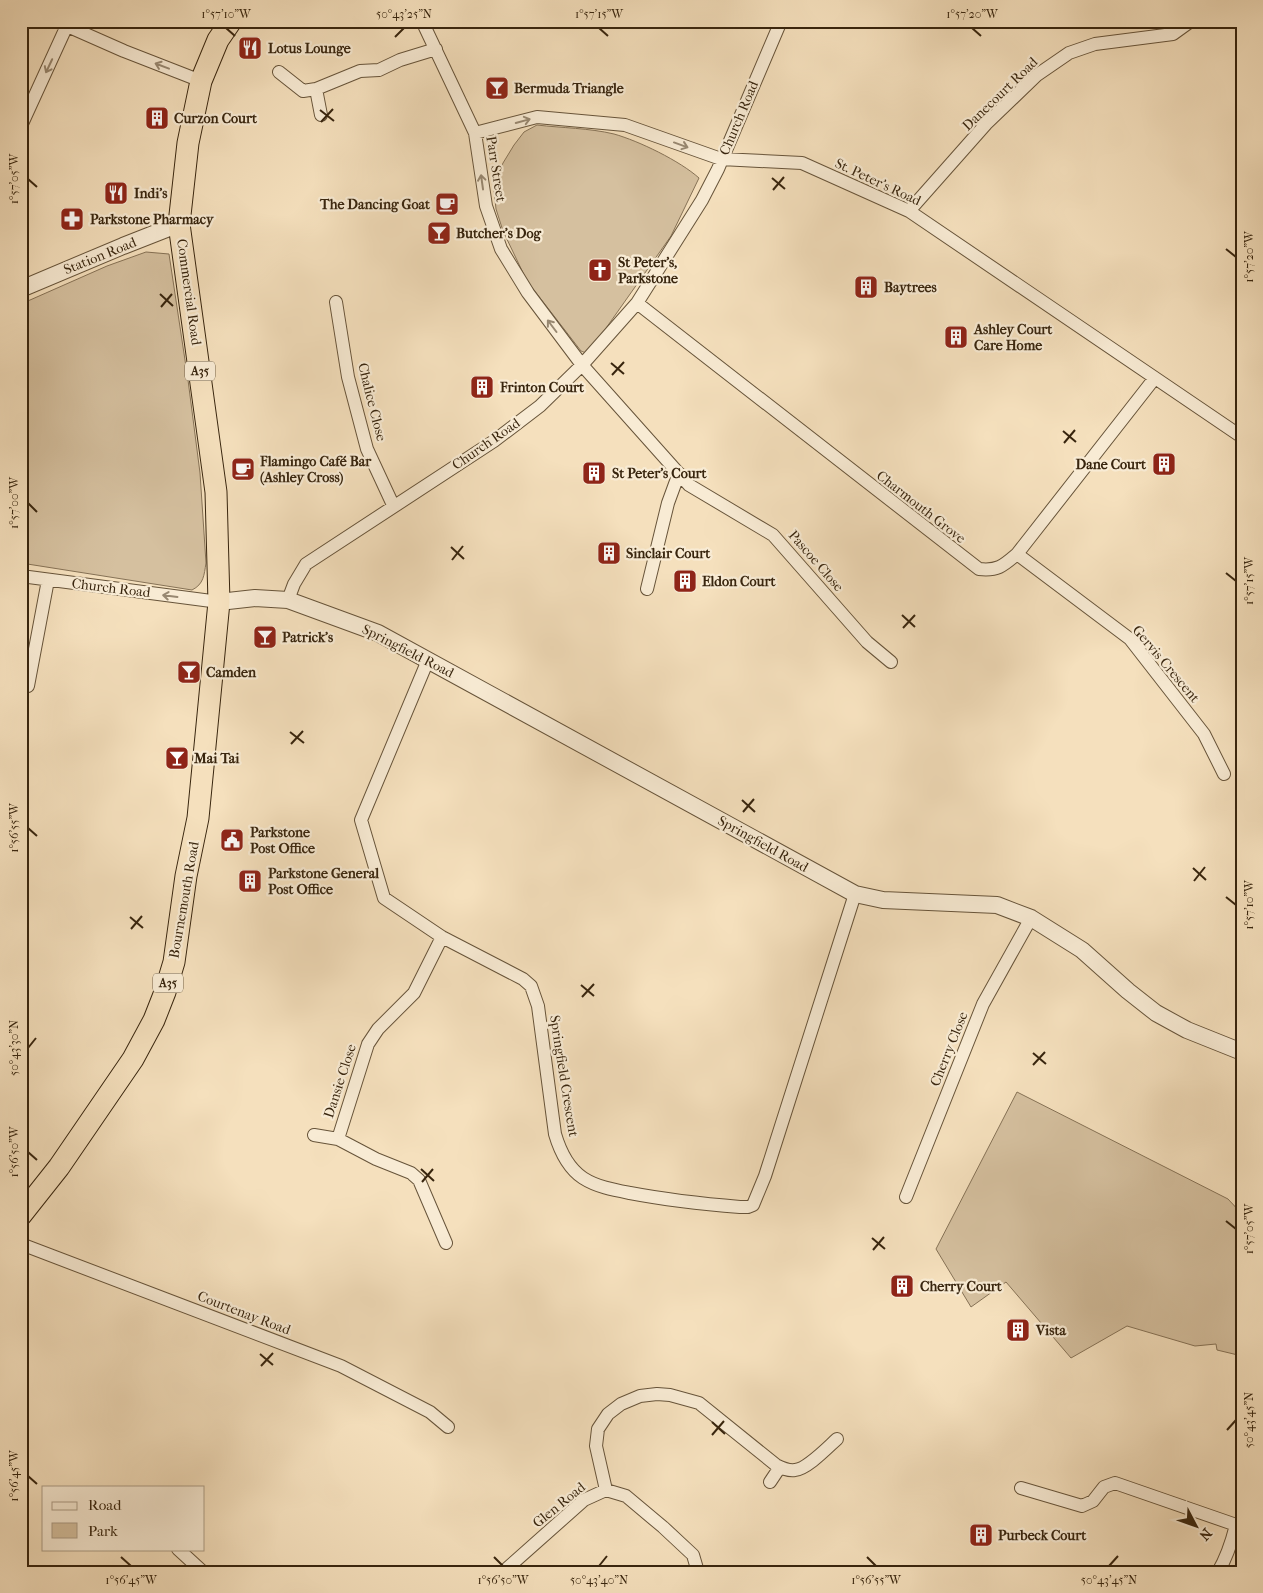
<svg xmlns="http://www.w3.org/2000/svg" width="1263" height="1593" viewBox="0 0 1263 1593" font-family="'IM FELL French Canon',serif">
  <style>
    .green { fill: #d5c09f; stroke: #867256 }
    .lines { fill: none; stroke-linecap: round; stroke-linejoin: round }
    .minor-casing { stroke: #67543a; stroke-width: 14 }
    .tertiary-casing { stroke: #67543a; stroke-width: 18 }
    .trunk-casing { stroke: #38250e; stroke-width: 23 }
    .minor { stroke: #f8ebd4; stroke-width: 12 }
    .tertiary { stroke: #f8ebd4; stroke-width: 16 }
    .trunk { stroke: #f5e0bd; stroke-width: 21 }
    .oneway { stroke: #988871 }
    .ticks { fill: none; stroke: #38250e; stroke-width: 2 }
    .labels { text-anchor: middle; dominant-baseline: central; stroke-width: 4.5; stroke-linejoin: round; paint-order: stroke }
    .shield { fill: #f8ebd4; stroke: #726049; stroke-width: 1 }
    .shield-label { font-size: 12px; font-weight: bold; fill: #38250e }
    .poi-label { font-size: 14px; font-weight: bold; fill: #38250e; stroke: #f8ebd4; text-anchor: start }
    .street-label { font-size: 14px; fill: #38250e; stroke: #f8ebd4 }
    .neatline { fill: none; stroke: #38250e; stroke-width: 2 }
    .ticks-label { font-size: 12px; text-anchor: middle; fill: #38250e }
  </style>
  <rect width="100%" height="100%" fill="#f5e0bd"/>
  <filter id="stains"><feTurbulence type="fractalNoise" baseFrequency=".004" numOctaves="4"/><feColorMatrix values="0 0 0 0 .2 0 0 0 0 .09 0 0 0 0 .02 0 0 0 .5 -.17"/></filter>
  <radialGradient id="worn" r=".72"><stop offset=".6" stop-color="#630" stop-opacity="0"/><stop offset="1" stop-color="#630" stop-opacity=".3"/></radialGradient>
  <!-- green -->
  <path class="green" d="M537,125c25,3 52,3 77,9 25,7 66,27 85,44l-28,58 -79,112 -6,5 -5,-2 -54,-70 -24,-50 -7,-22 -2,-18 2,-12 7,-16 11,-18 10,-13z
    M146,252l23,2 19,126 12,93 6,90c-2,12 -2,21 -14,27l-171,-27v-259l86,-38z
    M1017,1092l211,107 14,15v142l-25,-6 -1,-6 -21,2 -68,-20 -56,32 -65,-76 -35,25 -35,-58z"/>
  <g class="lines">
    <!-- minor casing -->
    <g class="minor-casing">
      <path id="minor" d="M56,21l68,30 77,30
        M422,21l53,112 11,73 15,43 27,44 54,72 107,120 84,50 94,107 24,20
        M279,72l24,19 13,-2
        M321,115l-5,-26 44,-18 19,-1 21,-10 36,-11
        M21,126l48,-105
        M475,133l62,-16 88,8 96,34 81,4 107,48 333,226
        M909,211l77,-87 51,-49 32,-22 26,-9 78,-10 18,-13
        M336,302l12,75 19,72 26,56
        M637,303l342,266c19,2 24,-3 38,-15l137,-175
        M1017,554l113,85 74,95 20,40
        M21,576l198,26
        M647,589l21,-86 11,-30
        M288,600l6,-16 12,-20 188,-123 46,-35 42,-41 55,-62 65,-103 16,-31 63,-148
        M428,660l-67,160 23,78 58,39 81,42 8,7 7,20 17,128c5,17 13,34 28,44 14,9 31,12 47,15 37,7 73,11 110,14h8l5,-2 12,-29 90,-282
        M28,686l20,-106
        M442,937l-28,56 -36,36 -10,15 -30,95 38,20 35,14 8,7 27,63
        M314,1135l24,4
        M906,1197l77,-193 48,-86
        M21,1244l320,122 89,46 18,15
        M770,1482l10,-15
        M1021,1488l61,18 11,-5 11,-14 11,-4 127,44
        M606,1490l-10,-44 2,-17 10,-15 13,-10 19,-8 17,-2 13,1 29,8 77,62c6,3 12,6 19,5 12,-1 32,-22 42,-31
        M178,1549l25,23
        M503,1572l81,-72 22,-10 20,6 37,31 30,28 5,17
        M1218,1572c9,-15 14,-31 18,-47"/>
    </g>
    <!-- tertiary casing -->
    <g class="tertiary-casing">
      <path id="tertiary" d="M21,289l102,-43 56,-22
        M219,602l36,-4 33,2 90,33 477,261 28,6 114,5 34,13 51,32 46,41 28,22 31,17 55,22"/>
    </g>
    <!-- trunk casing -->
    <g class="trunk-casing">
      <path id="trunk" d="M21,1215l38,-48 74,-108 21,-39 11,-28 9,-30 12,-86 12,-58 21,-216 -3,-110 -37,-268 9,-81 13,-62 17,-41 13,-19"/>
    </g>
    <!-- minor -->
    <use href="#minor" class="minor"/>
    <!-- tertiary -->
    <use href="#tertiary" class="tertiary"/>
    <!-- trunk -->
    <use href="#trunk" class="trunk"/>
  </g>
  <!-- one-way arrows -->
  <defs><path id="oneway-shaft" d="M-6 0H5M1.5-3L5.5 0L1.5 3" fill="none" stroke-width="1.6" stroke-linecap="round" stroke-linejoin="round" transform="scale(1.25)"/></defs>
  <g class="oneway">
    <use href="#oneway-shaft" transform="translate(49 66) rotate(115)"/>
    <use href="#oneway-shaft" transform="translate(162 66) rotate(-159)"/>
    <use href="#oneway-shaft" transform="translate(523 121) rotate(-15)"/>
    <use href="#oneway-shaft" transform="translate(681 145) rotate(20)"/>
    <use href="#oneway-shaft" transform="translate(482 182) rotate(-98)"/>
    <use href="#oneway-shaft" transform="translate(552 326) rotate(-127)"/>
    <use href="#oneway-shaft" transform="translate(170 596) rotate(-173)"/>
  </g>
  <!-- ticks -->
  <path class="ticks" d="M226,28l9,8M599,28l9,8M972,28l9,8M395,37l9,-9M320,110l14,11M321,122l12,-13M772,178l13,11M28,179l9,8M773,190l11,-13M1226,249l10,8M160,294l13,12M161,307l11,-13M611,363l13,11M612,375l12,-13M1063,431l13,11M1064,443l11,-13M28,503l9,9M451,547l13,12M452,560l11,-14M1226,573l10,8M902,615l13,12M903,628l12,-13M290,732l14,11M291,744l12,-13M742,800l13,12M743,812l11,-13M28,828l9,8M1193,868l13,12M1194,881l11,-14M1226,897l10,8M130,917l13,11M131,929l11,-13M581,985l13,11M582,997l12,-13M28,1048l8,-10M1033,1053l13,11M1033,1065l12,-13M28,1152l9,8M421,1169l13,12M422,1182l11,-13M1226,1221l10,8M872,1238l13,11M873,1250l11,-13M260,1354l13,11M261,1366l12,-13M712,1422l13,12M1227,1430l9,-10M712,1435l12,-14M28,1476l9,8M121,1557l10,9M494,1557l9,9M867,1557l9,9M599,1566l8,-10M1109,1566l9,-10"/>
  <!-- icons -->
  <defs>
    <g id="restaurant-square" transform="scale(1.25)"><rect x="-9" y="-9" width="18" height="18" rx="4" fill="#8f2418" stroke="#f8ebd4"/><path d="M-5-6h1v4h1v-4h1v4h1v-4h1v5L-1.5 .5V6h-2V.5L-5-1ZM5-6V6H3V1.5H1.5Q1.5-4 5-6Z" fill="#fff"/></g>
    <g id="bar-square" transform="scale(1.25)"><rect x="-9" y="-9" width="18" height="18" rx="4" fill="#8f2418" stroke="#f8ebd4"/><path d="M-6-5H6L.8 .8V4.5H3.5V6h-7V4.5H-.8V.8Z" fill="#fff"/></g>
    <g id="building-square" transform="scale(1.25)"><rect x="-9" y="-9" width="18" height="18" rx="4" fill="#8f2418" stroke="#f8ebd4"/><path d="M-4-6H4V6H1V3H-1V6H-4ZM-2.5-4.3h1.7v1.8h-1.7ZM.8-4.3h1.7v1.8H.8ZM-2.5-1h1.7V.8h-1.7ZM.8-1h1.7V.8H.8Z" fill="#fff"/></g>
    <g id="cafe-square" transform="scale(1.25)"><rect x="-9" y="-9" width="18" height="18" rx="4" fill="#8f2418" stroke="#f8ebd4"/><path d="M-5.5-4.5H6V0H3Q3 3.5 0 3.5H-2.5Q-5.5 3.5-5.5 0ZM3-3.2v2h1.7v-2ZM-6 4.5H4V6H-6Z" fill="#fff"/></g>
    <g id="pharmacy-square" transform="scale(1.25)"><rect x="-9" y="-9" width="18" height="18" rx="4" fill="#8f2418" stroke="#f8ebd4"/><path d="M-2-6h4v4h4v4h-4v4h-4v-4h-4v-4h4Z" fill="#fff"/></g>
    <g id="church-square" transform="scale(1.25)"><rect x="-9" y="-9" width="18" height="18" rx="4" fill="#8f2418" stroke="#f8ebd4"/><path d="M-1.2-6h2.4v3.5h3.3v2.4h-3.3V6h-2.4V-.1h-3.3v-2.4h3.3Z" fill="#fff"/></g>
    <g id="civic-square" transform="scale(1.25)"><rect x="-9" y="-9" width="18" height="18" rx="4" fill="#8f2418" stroke="#f8ebd4"/><path d="M-.6-6.5H3V-4.5H.6V-3L4-1V1h2V6H-6V1h2V-1L-.6-3ZM-1.2 2.5V6h2.4V2.5Z" fill="#fff"/></g>
  </defs>
  <g fill-rule="evenodd">
    <use href="#restaurant-square" x="250" y="48"/>
    <use href="#bar-square" x="497" y="88"/>
    <use href="#building-square" x="157" y="118"/>
    <use href="#restaurant-square" x="116" y="193"/>
    <use href="#cafe-square" x="447" y="204"/>
    <use href="#pharmacy-square" x="72" y="219"/>
    <use href="#bar-square" x="439" y="233"/>
    <use href="#church-square" x="600" y="270"/>
    <use href="#building-square" x="866" y="287"/>
    <use href="#building-square" x="956" y="337"/>
    <use href="#building-square" x="482" y="387"/>
    <use href="#building-square" x="1164" y="464"/>
    <use href="#cafe-square" x="243" y="469"/>
    <use href="#building-square" x="594" y="473"/>
    <use href="#building-square" x="609" y="553"/>
    <use href="#building-square" x="685" y="581"/>
    <use href="#bar-square" x="265" y="637"/>
    <use href="#bar-square" x="189" y="672"/>
    <use href="#bar-square" x="177" y="758"/>
    <use href="#civic-square" x="232" y="840"/>
    <use href="#building-square" x="250" y="881"/>
    <use href="#building-square" x="902" y="1286"/>
    <use href="#building-square" x="1018" y="1330"/>
    <use href="#building-square" x="981" y="1535"/>
  </g>
  <g class="labels">
    <!-- shield labels -->
    <g class="shield">
      <rect x="185" y="361.5" width="30" height="19" rx="4"/>
      <rect x="153" y="973.5" width="30" height="19" rx="4"/>
    </g>
    <g class="shield-label">
      <text x="200" y="371">A35</text>
      <text x="168" y="983">A35</text>
    </g>
    <!-- poi labels -->
    <g class="poi-label">
      <text x="268" y="48">Lotus Lounge</text>
      <text x="514" y="88">Bermuda Triangle</text>
      <text x="174" y="118">Curzon Court</text>
      <text x="134" y="193">Indi's</text>
      <text x="430" y="204" text-anchor="end">The Dancing Goat</text>
      <text x="90" y="219">Parkstone Pharmacy</text>
      <text x="456" y="233">Butcher’s Dog</text>
      <text x="618" y="262">St Peter’s,<tspan x="618" dy="16">Parkstone</tspan></text>
      <text x="884" y="287">Baytrees</text>
      <text x="974" y="329">Ashley Court<tspan x="974" dy="16">Care Home</tspan></text>
      <text x="500" y="387">Frinton Court</text>
      <text x="260" y="461">Flamingo Café Bar<tspan x="260" dy="16">(Ashley Cross)</tspan></text>
      <text x="1146" y="464" text-anchor="end">Dane Court</text>
      <text x="612" y="473">St Peter's Court</text>
      <text x="626" y="553">Sinclair Court</text>
      <text x="702" y="581">Eldon Court</text>
      <text x="282" y="637">Patrick's</text>
      <text x="206" y="672">Camden</text>
      <text x="194" y="758">Mai Tai</text>
      <text x="250" y="832">Parkstone<tspan x="250" dy="16">Post Office</tspan></text>
      <text x="268" y="873">Parkstone General<tspan x="268" dy="16">Post Office</tspan></text>
      <text x="920" y="1286">Cherry Court</text>
      <text x="1036" y="1330">Vista</text>
      <text x="998" y="1535">Purbeck Court</text>
    </g>
    <!-- street labels -->
    <g class="street-label">
      <text transform="translate(1000 94) rotate(-44)">Danecourt Road</text>
      <text transform="translate(739 118) rotate(-67)">Church Road</text>
      <text transform="translate(496 169) rotate(81)">Parr Street</text>
      <text transform="translate(878 182) rotate(25)">St. Peter's Road</text>
      <text transform="translate(100 256) rotate(-22)">Station Road</text>
      <text transform="translate(189 292) rotate(82)">Commercial Road</text>
      <text transform="translate(372 402) rotate(76)">Chalice Close</text>
      <text transform="translate(486 444) rotate(-35)">Church Road</text>
      <text transform="translate(921 507) rotate(38)">Charmouth Grove</text>
      <text transform="translate(816 561) rotate(49)">Pascoe Close</text>
      <text transform="translate(111 588) rotate(7)">Church Road</text>
      <text transform="translate(408 651) rotate(27)">Springfield Road</text>
      <text transform="translate(1166 664) rotate(50)">Gervis Crescent</text>
      <text transform="translate(763 844) rotate(29)">Springfield Road</text>
      <text transform="translate(184 900) rotate(-80)">Bournemouth Road</text>
      <text transform="translate(949 1049) rotate(-68)">Cherry Close</text>
      <text transform="translate(564 1076) rotate(81)">Springfield Crescent</text>
      <text transform="translate(340 1081) rotate(-72)">Dansie Close</text>
      <text transform="translate(244 1313) rotate(21)">Courtenay Road</text>
      <text transform="translate(559 1505) rotate(-39)">Glen Road</text>
    </g>
  </g>
  <!-- margin -->
  <rect width="1263" height="1593" fill="none" stroke="#f5e0bd" stroke-width="55"/>
  <!-- legend -->
  <rect x="42" y="1486" width="162" height="65" fill="#f8ebd4" stroke="#ab9c85"/>
  <rect x="52" y="1502" width="25" height="8" fill="#f8ebd4" stroke="#ab9c85"/>
  <text x="88" y="1510" font-size="15" fill="#38250e">Road</text>
  <rect x="52" y="1523" width="25" height="15" fill="#d5c09f" stroke="#ab9c85"/>
  <text x="88" y="1536" font-size="15" fill="#38250e">Park</text>
  <!-- north arrow -->
  <g transform="translate(1196 1526) rotate(131)" stroke="#f8ebd4" stroke-width="4" paint-order="stroke">
  <path d="M0-4L9 19L0 12L-9 19Z" fill="#38250e"/>
  <text y="-8" font-size="14" font-weight="bold" text-anchor="middle" fill="#38250e">N</text>
  </g>
  <rect x="28" y="28" width="1208" height="1538" class="neatline"/>
  <g class="ticks-label">
    <text x="226" y="18">1°57'10"W</text>
    <text x="404" y="18">50°43'25"N</text>
    <text x="599" y="18">1°57'15"W</text>
    <text x="972" y="18">1°57'20"W</text>
    <text transform="translate(14 179) rotate(-90)" y="4">1°57'05"W</text>
    <text transform="translate(1249 257) rotate(-90)" y="4">1°57'20"W</text>
    <text transform="translate(14 503) rotate(-90)" y="4">1°57'00"W</text>
    <text transform="translate(1249 581) rotate(-90)" y="4">1°57'15"W</text>
    <text transform="translate(14 828) rotate(-90)" y="4">1°56'55"W</text>
    <text transform="translate(1249 905) rotate(-90)" y="4">1°57'10"W</text>
    <text transform="translate(14 1048) rotate(-90)" y="4">50°43'30"N</text>
    <text transform="translate(14 1152) rotate(-90)" y="4">1°56'50"W</text>
    <text transform="translate(1249 1229) rotate(-90)" y="4">1°57'05"W</text>
    <text transform="translate(1249 1420) rotate(-90)" y="4">50°43'45"N</text>
    <text transform="translate(14 1476) rotate(-90)" y="4">1°56'45"W</text>
    <text x="131" y="1584">1°56'45"W</text>
    <text x="503" y="1584">1°56'50"W</text>
    <text x="599" y="1584">50°43'40"N</text>
    <text x="876" y="1584">1°56'55"W</text>
    <text x="1109" y="1584">50°43'45"N</text>
  </g>
  <rect width="100%" height="100%" filter="url(#stains)"/>
  <rect width="100%" height="100%" fill="url(#worn)"/>
</svg>
